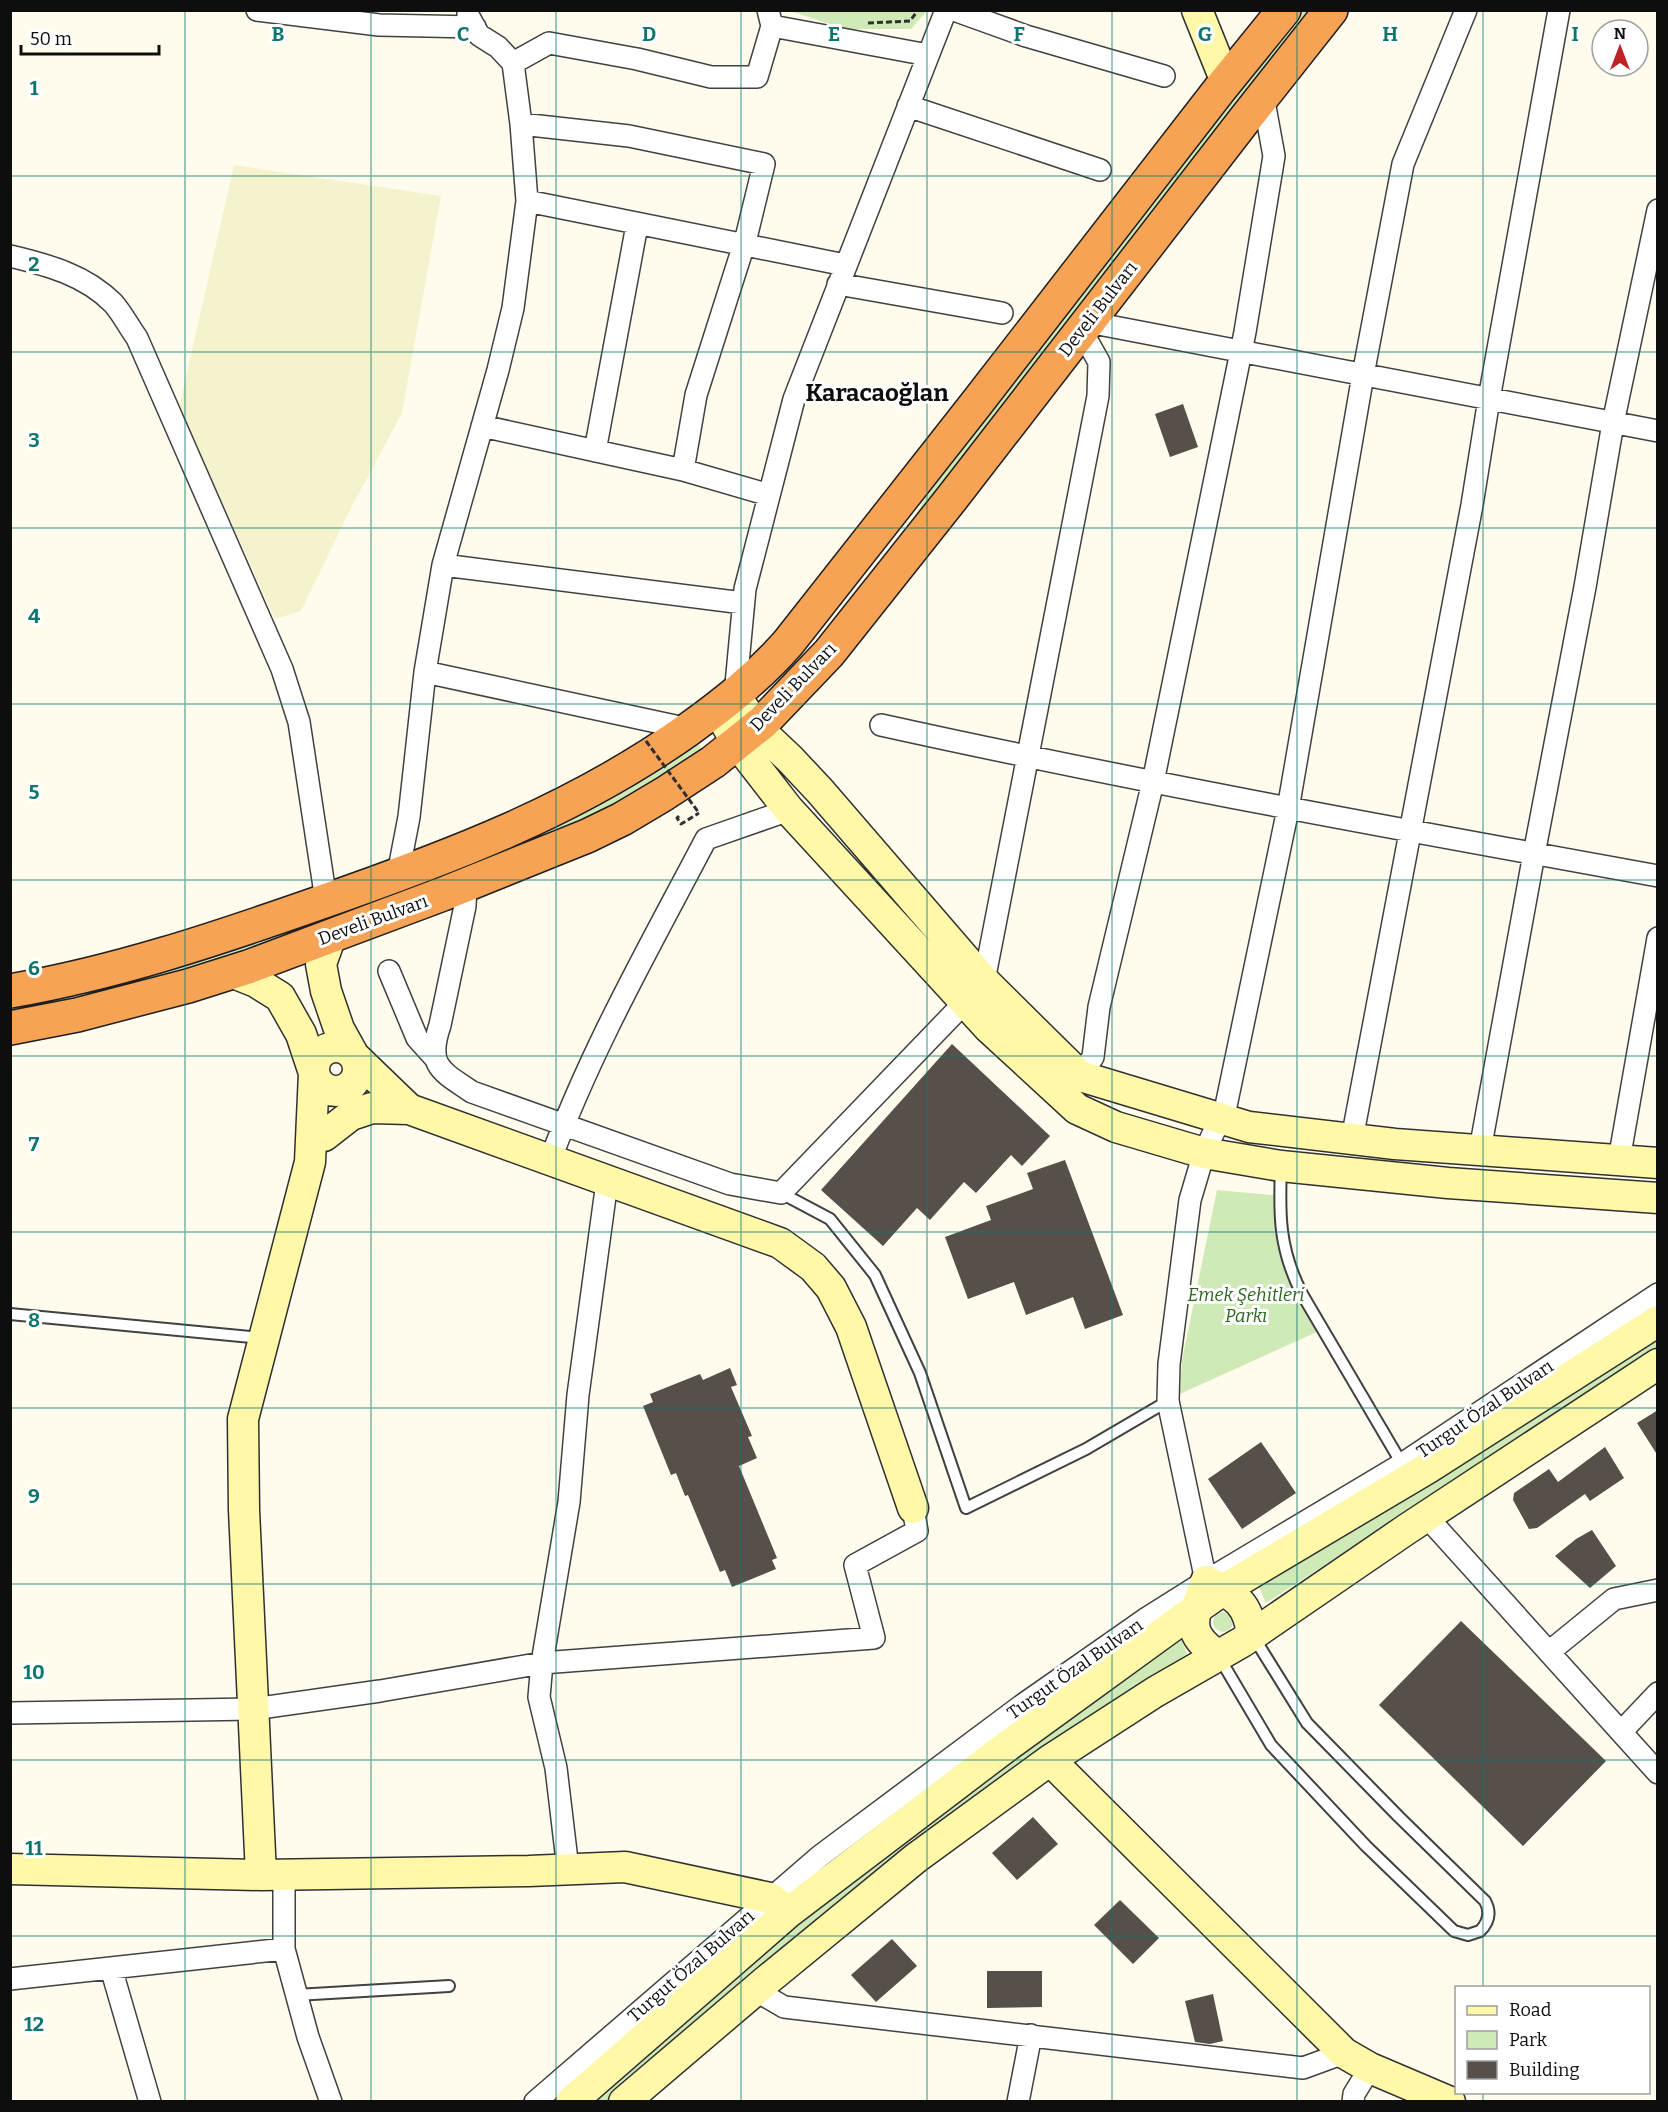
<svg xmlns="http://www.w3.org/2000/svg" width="1668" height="2112" viewBox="0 0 1668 2112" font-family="Bitter,serif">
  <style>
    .farmland { fill: #f5f3ce }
    .green { fill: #d0eab7 }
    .building { fill: #564f4a }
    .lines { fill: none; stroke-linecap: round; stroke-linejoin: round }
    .lane-casing { stroke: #414141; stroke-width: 14 }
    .street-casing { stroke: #414141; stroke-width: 24 }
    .secondary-casing { stroke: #303030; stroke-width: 33 }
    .highway-casing { stroke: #1f1f1f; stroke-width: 36 }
    .path { stroke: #303030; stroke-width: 3; stroke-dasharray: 6 3; stroke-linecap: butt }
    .lane { stroke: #fff; stroke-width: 10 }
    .street { stroke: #fff; stroke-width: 21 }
    .secondary { stroke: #fff8a9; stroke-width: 30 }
    .highway { stroke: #f7a355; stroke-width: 33 }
    .path-bridge { stroke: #303030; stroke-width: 3; stroke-dasharray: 6 3; stroke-linecap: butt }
    .grid { fill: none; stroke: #0f766e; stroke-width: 1.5; stroke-opacity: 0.55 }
    .labels { text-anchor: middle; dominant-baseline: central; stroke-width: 6; stroke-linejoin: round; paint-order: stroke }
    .street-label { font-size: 18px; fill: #0e0e0e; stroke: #fff }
    .park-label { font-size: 18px; font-style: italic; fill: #2a671d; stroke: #fff }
    .district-label { font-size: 24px; font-weight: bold; fill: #0e0e0e; stroke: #fff }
    .grid-label { font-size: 20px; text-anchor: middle; font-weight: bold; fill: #0f766e; stroke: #fff; stroke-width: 6; stroke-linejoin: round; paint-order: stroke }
  </style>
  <rect width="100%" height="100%" fill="#fffcee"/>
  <!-- farmland -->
  <path class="farmland" d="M234,165l207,31 -39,217 -51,95 -50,103 -26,8 -96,-212z"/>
  <!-- green -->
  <path class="green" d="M790,11h137l-16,18h-66z
    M1299,11h17l-430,547 31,-46 22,-37z
    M697,741l10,17 -152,79 -295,113 -249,67 -1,-12 46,-9z
    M1217,1190l56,5 5,43 13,39 30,53 -141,64 2,-34z
    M1657,1335v15l-391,253 -8,-18 153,-88 77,-48z
    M1213 1622a10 10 0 1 1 20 0a10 10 0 1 1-20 0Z
    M1179,1635l8,19c-139,89 -273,185 -400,289 -62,50 -121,106 -180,158l-16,1 191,-169z"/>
  <!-- building -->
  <path class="building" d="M1183,404l15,43 -28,10 -15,-43z
    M952,1044l98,92 -28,30 -11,-11 -35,38 -12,-11 -34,38 -13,-12 -34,38 -62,-56z
    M1065,1160l58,155 -38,14 -12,-32 -47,18 -12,-33 -46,17 -23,-62 46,-17 -5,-14 47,-17 -6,-16z
    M730,1368l7,17 -6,2 21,49 -4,1 9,21 -18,8 38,92 -5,2 4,9 -44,18 -7,-17 -5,2 -32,-77 -3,1 -9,-23 -5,2 -28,-69 10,-4 -3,-8 50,-20 3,6z
    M1658,1410v46l-21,-33z
    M1261,1442l35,51 -54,36 -34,-50z
    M1605,1447l19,31 -34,23 -5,-7 -48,34 -8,1 -16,-29 1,-7 35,-24 9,13z
    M1592,1530l24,36 -26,22 -35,-32 21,-17z
    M1461,1621l145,140 -83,85 -144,-141z
    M1033,1817l25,27 -41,36 -25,-27z
    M1120,1900l39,38 -26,26 -39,-39z
    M892,1939l25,27 -41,36 -25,-27z
    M987,1971h55v36l-55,1z
    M1213,1994l10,47 -13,3 -15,-2 -10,-41z"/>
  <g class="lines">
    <!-- lane casing -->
    <g class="lane-casing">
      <path id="lane" d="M1281,1167c-2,48 -2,82 21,127l100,170
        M781,1193l49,26 45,56 45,98 46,135 120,-59 82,-48
        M10,1314l251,24
        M1219,1657l52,88 95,101 88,85 14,4 12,-4c9,-9 11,-19 5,-30l-86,-84 -92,-94 -54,-87
        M296,1995l153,-9"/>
    </g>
    <!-- street casing -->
    <g class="street-casing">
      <path id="street" d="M257,10l122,15 96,2
        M954,10l72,26 138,40
        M772,26l156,29
        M513,63l36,-20 88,16 74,18h46l15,-51 -4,-16
        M908,106l192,64
        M521,124l108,12 135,28 -18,74 -50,157 -13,75
        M527,201l318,64
        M10,256c38,9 75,19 103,47 9,10 16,24 24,35l145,331 17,53 27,178
        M838,284l164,29
        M1088,322l570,109
        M482,426l201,44 86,25
        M595,451l42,-226
        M443,565l300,38
        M425,672l264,57
        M735,695l10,-106 49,-190 152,-389
        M881,725c258,57 517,104 777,151
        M398,874l11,-57 16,-145 18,-107 55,-195 15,-62 14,-107 -6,-77 -8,-61 -15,-16 -19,-12 -11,-20v-5
        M466,885l-1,21 -25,119c-14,41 1,46 32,67l258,92 51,9 184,-191
        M389,971l28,67 18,20
        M984,981l114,-585 1,-34 -18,-32
        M1080,1076l13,-19 6,-50 54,-225 92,-450 29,-176 -11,-60
        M1352,1139l120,-634 17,-106 70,-389
        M1480,1150l54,-296 51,-267 28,-164 45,-213
        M1619,1160l39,-222
        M550,1161c41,-112 101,-217 156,-322l83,-29
        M1426,1516l232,257
        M1206,1581l-38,-180 1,-37 21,-164 14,-47 22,-47 62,-297 75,-434 40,-211 63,-154
        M1549,1652l65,-53 44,-9
        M10,1713l243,-4 127,-18 162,-28 332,-25 -19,-73 62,-34 -4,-23
        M1621,1732l37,-39
        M568,1869l-12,-101 -17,-71 3,-34 27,-161 9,-107 29,-213
        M284,1875v74l24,88 23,65
        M111,1968l39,134
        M10,1979l274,-30
        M755,1990l29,17 519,61 41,-15
        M535,2102l285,-246 201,-150 123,-86 62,-39 196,-117 256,-170
        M1018,2102l13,-67
        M1353,2102l1,-8 16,-26"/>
    </g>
    <!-- secondary casing -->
    <g class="secondary-casing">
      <path id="secondary" d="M1197,10l29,72
        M735,695l21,32 34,32 30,32 164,190 96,95 169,51 146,17 263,19
        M717,709l20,34 52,67 200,218 88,81 39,18 88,26 77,13 167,17 210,15
        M231,972l25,10 24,15 21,37 13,39 -4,89 -67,257 1,91 17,365
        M314 1069a22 22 0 1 1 44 0a22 22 0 1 1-44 0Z
        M409,1109l371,134 33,24 18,21 20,39 62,181
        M324,1136l27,-21 21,-7 37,1 -55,-53 -15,-27 -13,-38 -5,-27 10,-28
        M1219,1656c-37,-24 -25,-40 -13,-75 28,15 42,20 46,54
        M1050,1760l294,293 26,15 80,34
        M10,1869l251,6 268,-4 96,-4 145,31 19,14
        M571,2102l218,-190 213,-162 194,-141 27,-19 205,-122 230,-147
        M624,2102l142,-121 150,-123 134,-98 105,-68 87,-50 165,-113 251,-165"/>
    </g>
    <!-- highway casing -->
    <g class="highway-casing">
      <path id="highway" d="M10,991c105,-18 206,-52 306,-87 132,-46 258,-93 373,-175 36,-26 69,-52 99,-86l188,-239 244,-315 64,-79
        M10,1028l67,-13 111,-29 60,-19 195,-73 144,-58 35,-17 42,-25 49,-32 50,-40 66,-69 123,-155 293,-379 86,-109"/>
    </g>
    <!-- path -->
    <path class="path" d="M868,23l42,-2 8,-11
      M679,816l-2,2 4,6 18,-11"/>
    <!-- lane -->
    <use href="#lane" class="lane"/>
    <!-- street -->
    <use href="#street" class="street"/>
    <!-- secondary -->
    <use href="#secondary" class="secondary"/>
    <!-- highway -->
    <use href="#highway" class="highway"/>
    <!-- path-bridge -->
    <path class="path-bridge" d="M646,741l53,72"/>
  </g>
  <!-- grid -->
  <path class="grid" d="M185,10v2092M371,10v2092M556,10v2092M741,10v2092M927,10v2092M1112,10v2092M1297,10v2092M1483,10v1978M10,176h1648M10,352h1648M10,528h1648M10,704h1648M10,880h1648M10,1056h1648M10,1232h1648M10,1408h1648M10,1584h1648M10,1760h1648M10,1936h1648M1483,2092v10"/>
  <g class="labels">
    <!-- street labels -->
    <g class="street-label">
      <text transform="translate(1098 309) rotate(-52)">Develi Bulvarı</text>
      <text transform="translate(793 687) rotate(-46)">Develi Bulvarı</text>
      <text transform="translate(373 920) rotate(-20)">Develi Bulvarı</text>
      <text transform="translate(1485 1409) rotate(-34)">Turgut Özal Bulvarı</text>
      <text transform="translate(1075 1669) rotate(-35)">Turgut Özal Bulvarı</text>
      <text transform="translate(691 1966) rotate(-41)">Turgut Özal Bulvarı</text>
    </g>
    <!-- park labels -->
    <g class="park-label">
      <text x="1246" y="1295">Emek Şehitleri<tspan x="1246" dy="21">Parkı</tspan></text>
    </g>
    <!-- district labels -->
    <g class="district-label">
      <text x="877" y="393">Karacaoğlan</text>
    </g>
  </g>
  <g class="grid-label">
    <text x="278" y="41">B</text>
    <text x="463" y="41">C</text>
    <text x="649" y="41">D</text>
    <text x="834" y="41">E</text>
    <text x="1019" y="41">F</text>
    <text x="1205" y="41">G</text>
    <text x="1390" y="41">H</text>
    <text x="1575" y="41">I</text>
    <text x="34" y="95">1</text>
    <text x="34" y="271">2</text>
    <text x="34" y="447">3</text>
    <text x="34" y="623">4</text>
    <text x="34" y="799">5</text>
    <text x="34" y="975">6</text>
    <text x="34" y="1151">7</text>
    <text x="34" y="1327">8</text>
    <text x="34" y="1503">9</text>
    <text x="34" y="1679">10</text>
    <text x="34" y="1855">11</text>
    <text x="34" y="2031">12</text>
  </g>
  <!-- border -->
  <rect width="1668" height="2112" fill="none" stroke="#0e0e0e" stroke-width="24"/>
  <!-- legend -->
  <rect x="1455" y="1986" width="195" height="108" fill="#ffffff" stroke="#9f9f9f" stroke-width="1.5"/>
  <rect x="1467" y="2006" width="30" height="9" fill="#fff8a9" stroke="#9f9f9f" stroke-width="1.5"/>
  <text x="1509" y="2016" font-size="18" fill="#0e0e0e">Road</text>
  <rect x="1467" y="2031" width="30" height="18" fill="#d0eab7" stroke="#9f9f9f" stroke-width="1.5"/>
  <text x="1509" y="2046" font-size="18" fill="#0e0e0e">Park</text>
  <rect x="1467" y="2061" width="30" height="18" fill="#564f4a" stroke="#9f9f9f" stroke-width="1.5"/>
  <text x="1509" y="2076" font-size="18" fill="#0e0e0e">Building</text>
  <!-- north arrow -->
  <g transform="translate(1620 48)"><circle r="28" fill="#ffffff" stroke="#9f9f9f" stroke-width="1.5"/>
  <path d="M0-4.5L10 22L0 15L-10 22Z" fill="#c02326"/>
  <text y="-9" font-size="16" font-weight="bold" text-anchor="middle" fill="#0e0e0e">N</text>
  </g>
  <!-- scale -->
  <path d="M21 45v9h138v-9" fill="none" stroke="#0e0e0e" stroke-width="3"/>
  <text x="30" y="45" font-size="18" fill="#0e0e0e" stroke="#ffffff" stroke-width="4.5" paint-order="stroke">50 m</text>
</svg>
